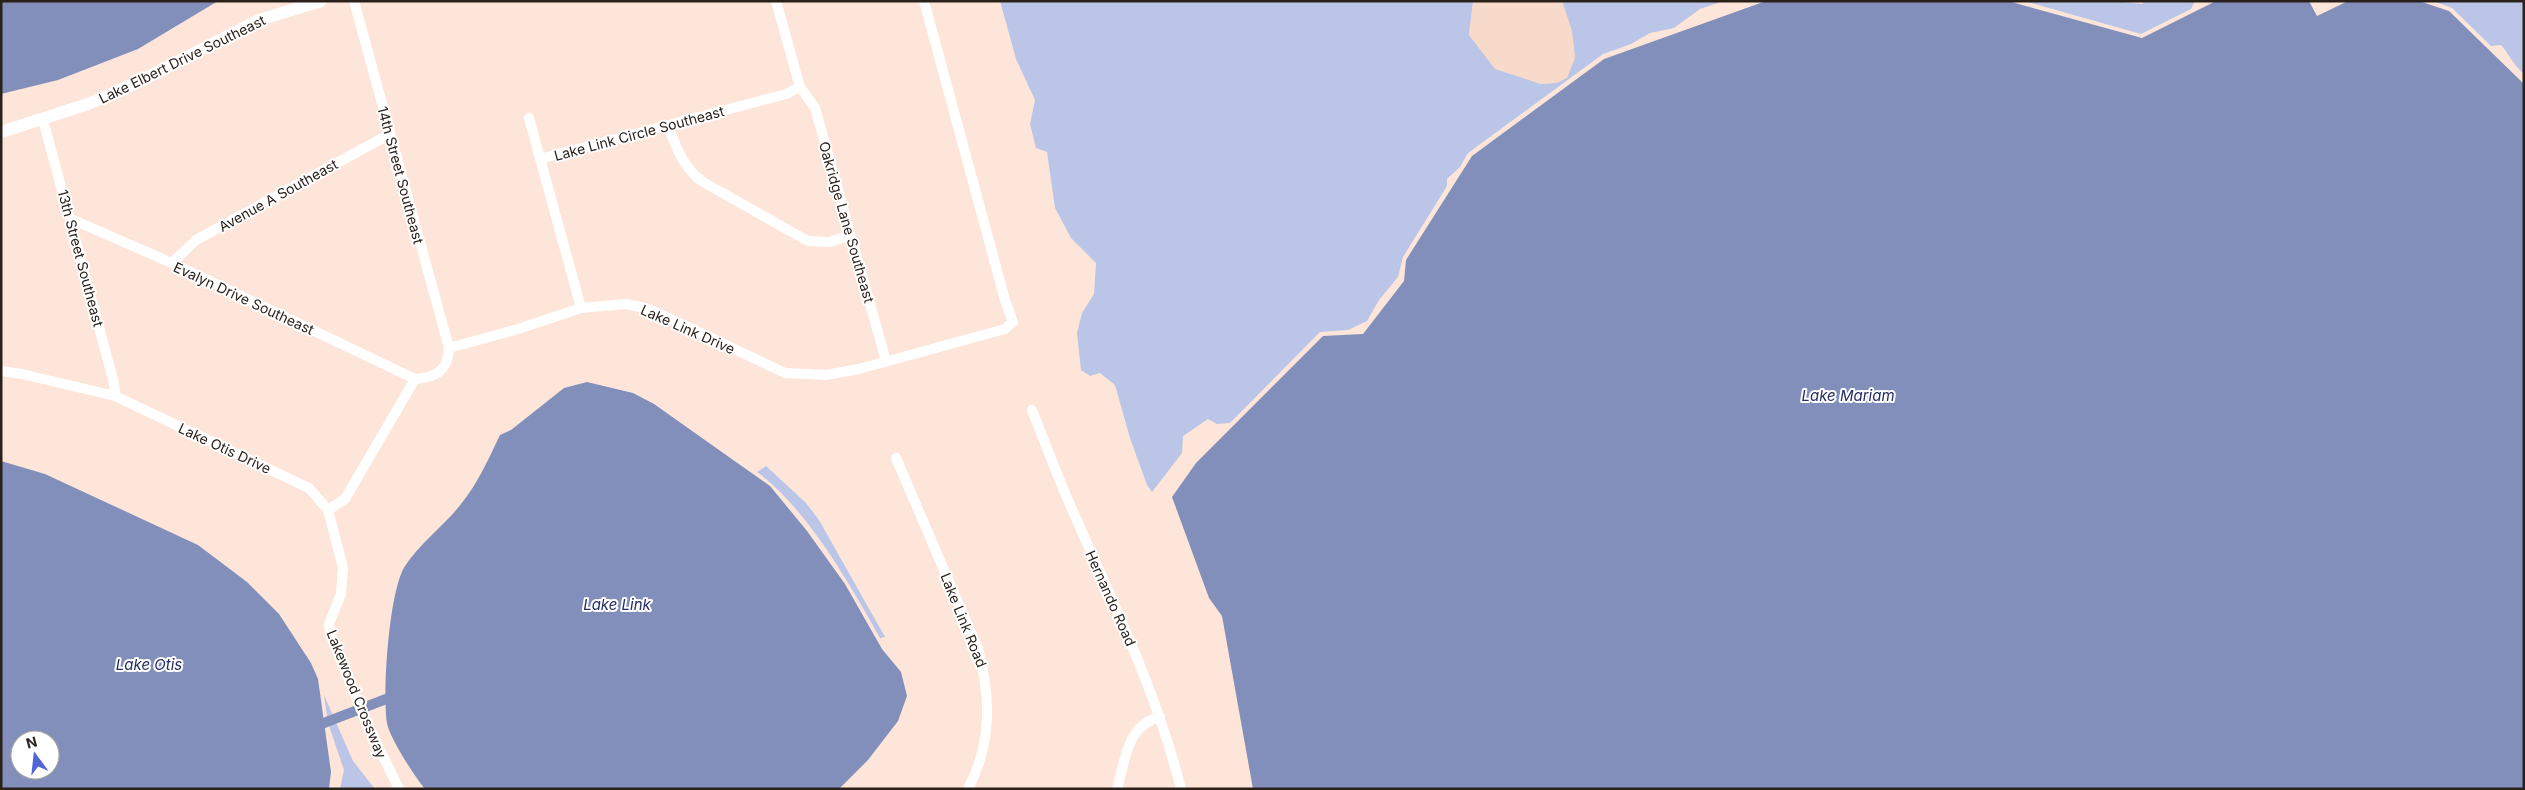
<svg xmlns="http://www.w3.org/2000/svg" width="2525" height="790" viewBox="0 0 2525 790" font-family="Inter,sans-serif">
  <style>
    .built { fill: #f7dac9 }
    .green { fill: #bac5e8 }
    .water { fill: #838fbb; fill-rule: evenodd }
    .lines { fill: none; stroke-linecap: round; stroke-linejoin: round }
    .canal { stroke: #838fbb; stroke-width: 10 }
    .minor { stroke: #fff; stroke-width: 10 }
    .major { stroke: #fff; stroke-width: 12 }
    .labels { text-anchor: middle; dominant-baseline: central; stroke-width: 4; stroke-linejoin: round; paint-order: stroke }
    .street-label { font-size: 14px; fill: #2b211b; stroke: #fff }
    .water-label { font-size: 15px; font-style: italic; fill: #222d63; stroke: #fff }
  </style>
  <rect width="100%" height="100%" fill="#fde6d9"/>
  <!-- built -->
  <path class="built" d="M1473,1h89l10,30 3,27 -8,20 -10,6h-16l-46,-15 -26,-34z"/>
  <!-- green -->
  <path class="green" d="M1000,1h473l-4,34 26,34 46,15 16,-1 10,-5 8,-20 -3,-27 -10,-30h162l-24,8 -26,19 -24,5 -19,11 -28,10 -135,99 -8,14 -13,12v7l-44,71 -5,20 -19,23 -12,21 -19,9 -28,2 -90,91 -13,1 -9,-5 -25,17 -1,17 -30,39 -5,-7 -17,-47 -15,-53 -15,-12 -10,3 -9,-6 -4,-37 5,-20 12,-19 2,-31 -25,-25 -16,-30 -8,-56 -11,-4 -6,-24 5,-24 -19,-41z
    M2024,1h89l29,3 3,-3h50l-4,8 -50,25z
    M2433,1h91v73c-11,-9 -14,-19 -23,-29l-10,1 -39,-38z
    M766,466l40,37 13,17 66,117 -5,1c-29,-52 -74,-131 -123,-166z
    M324,695l29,66 22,28h-35l4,-19 -16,-47z"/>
  <!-- water -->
  <path class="water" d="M1,1h217l-80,48 -80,31 -57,14z
    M1766,1h242l134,37 74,-37h93l8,15 31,-15h71l30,10 75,73v705h-1271l-31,-173 -13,-18 -37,-101 24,-34 127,-127 40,-2 41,-53 2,-21 66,-104 132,-97z
    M587,382l46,11 21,11 116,82 37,45 38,53 37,65 19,23 6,24 -9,25 -30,39 -29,29h-414c-10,-12 -36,-52 -38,-66 -5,-29 2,-133 18,-157 15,-23 39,-40 56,-62 17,-21 27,-44 39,-69l11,-5 53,-42z
    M1,461l44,13 153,71 49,37 32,32 32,49 7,16 13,93 -2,17h-328zM20,740h30v30h-30z"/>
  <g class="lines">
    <!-- canal -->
    <path class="canal" d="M324,723l62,-24"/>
    <!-- minor -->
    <path class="minor" d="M776,1l24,86 15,21 71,253
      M529,118l52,190
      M43,120l71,263 1,13
      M668,126c8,21 16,43 35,56l105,59 22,1 20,-7
      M540,159l246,-65 14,-7
      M71,219l101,44 243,116
      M172,263l24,-23 194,-106
      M449,348l69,-19 63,-21 45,-4 23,5 22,10 114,54 41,2 33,-6 146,-40 8,-7 -8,-22 -81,-299
      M1,371l21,3 93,22 194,92 19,22 15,58 -2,26 -12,30 1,9 35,86 34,70
      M1032,410c14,35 27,71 43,106 39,89 82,177 106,273
      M896,458l82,191c13,48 14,94 -10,140
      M328,510l17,-11 70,-120c22,-2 33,-8 34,-31l-95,-347
      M1117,789c8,-28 10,-65 43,-72"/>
    <!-- major -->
    <path class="major" d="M1,132l87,-28 46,-20 125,-64 62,-19"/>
  </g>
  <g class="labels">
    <!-- street labels -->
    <g class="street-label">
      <text transform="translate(182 59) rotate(-26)">Lake Elbert Drive Southeast</text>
      <text transform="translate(639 133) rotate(-15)">Lake Link Circle Southeast</text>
      <text transform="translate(401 175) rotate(75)">14th Street Southeast</text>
      <text transform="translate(278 195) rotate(-29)">Avenue A Southeast</text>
      <text transform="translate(847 222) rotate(74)">Oakridge Lane Southeast</text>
      <text transform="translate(81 258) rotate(75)">13th Street Southeast</text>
      <text transform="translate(244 298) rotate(25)">Evalyn Drive Southeast</text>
      <text transform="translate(688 329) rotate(24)">Lake Link Drive</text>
      <text transform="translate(225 448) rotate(25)">Lake Otis Drive</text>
      <text transform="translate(1111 598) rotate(66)">Hernando Road</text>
      <text transform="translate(964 620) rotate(68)">Lake Link Road</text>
      <text transform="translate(357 694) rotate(68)">Lakewood Crossway</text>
    </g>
    <!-- water labels -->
    <g class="water-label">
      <text x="1848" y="395">Lake Mariam</text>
      <text x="617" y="604">Lake Link</text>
      <text x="149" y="664">Lake Otis</text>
    </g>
  </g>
  <!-- border -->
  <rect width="2525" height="790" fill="none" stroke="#2b211b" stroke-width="5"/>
  <!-- north arrow -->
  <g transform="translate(35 755) rotate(345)"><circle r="24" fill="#ffffff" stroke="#aaa6a4"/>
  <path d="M0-4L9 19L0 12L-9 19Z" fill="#5064da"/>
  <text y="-8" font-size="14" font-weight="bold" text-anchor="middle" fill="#2b211b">N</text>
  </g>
</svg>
